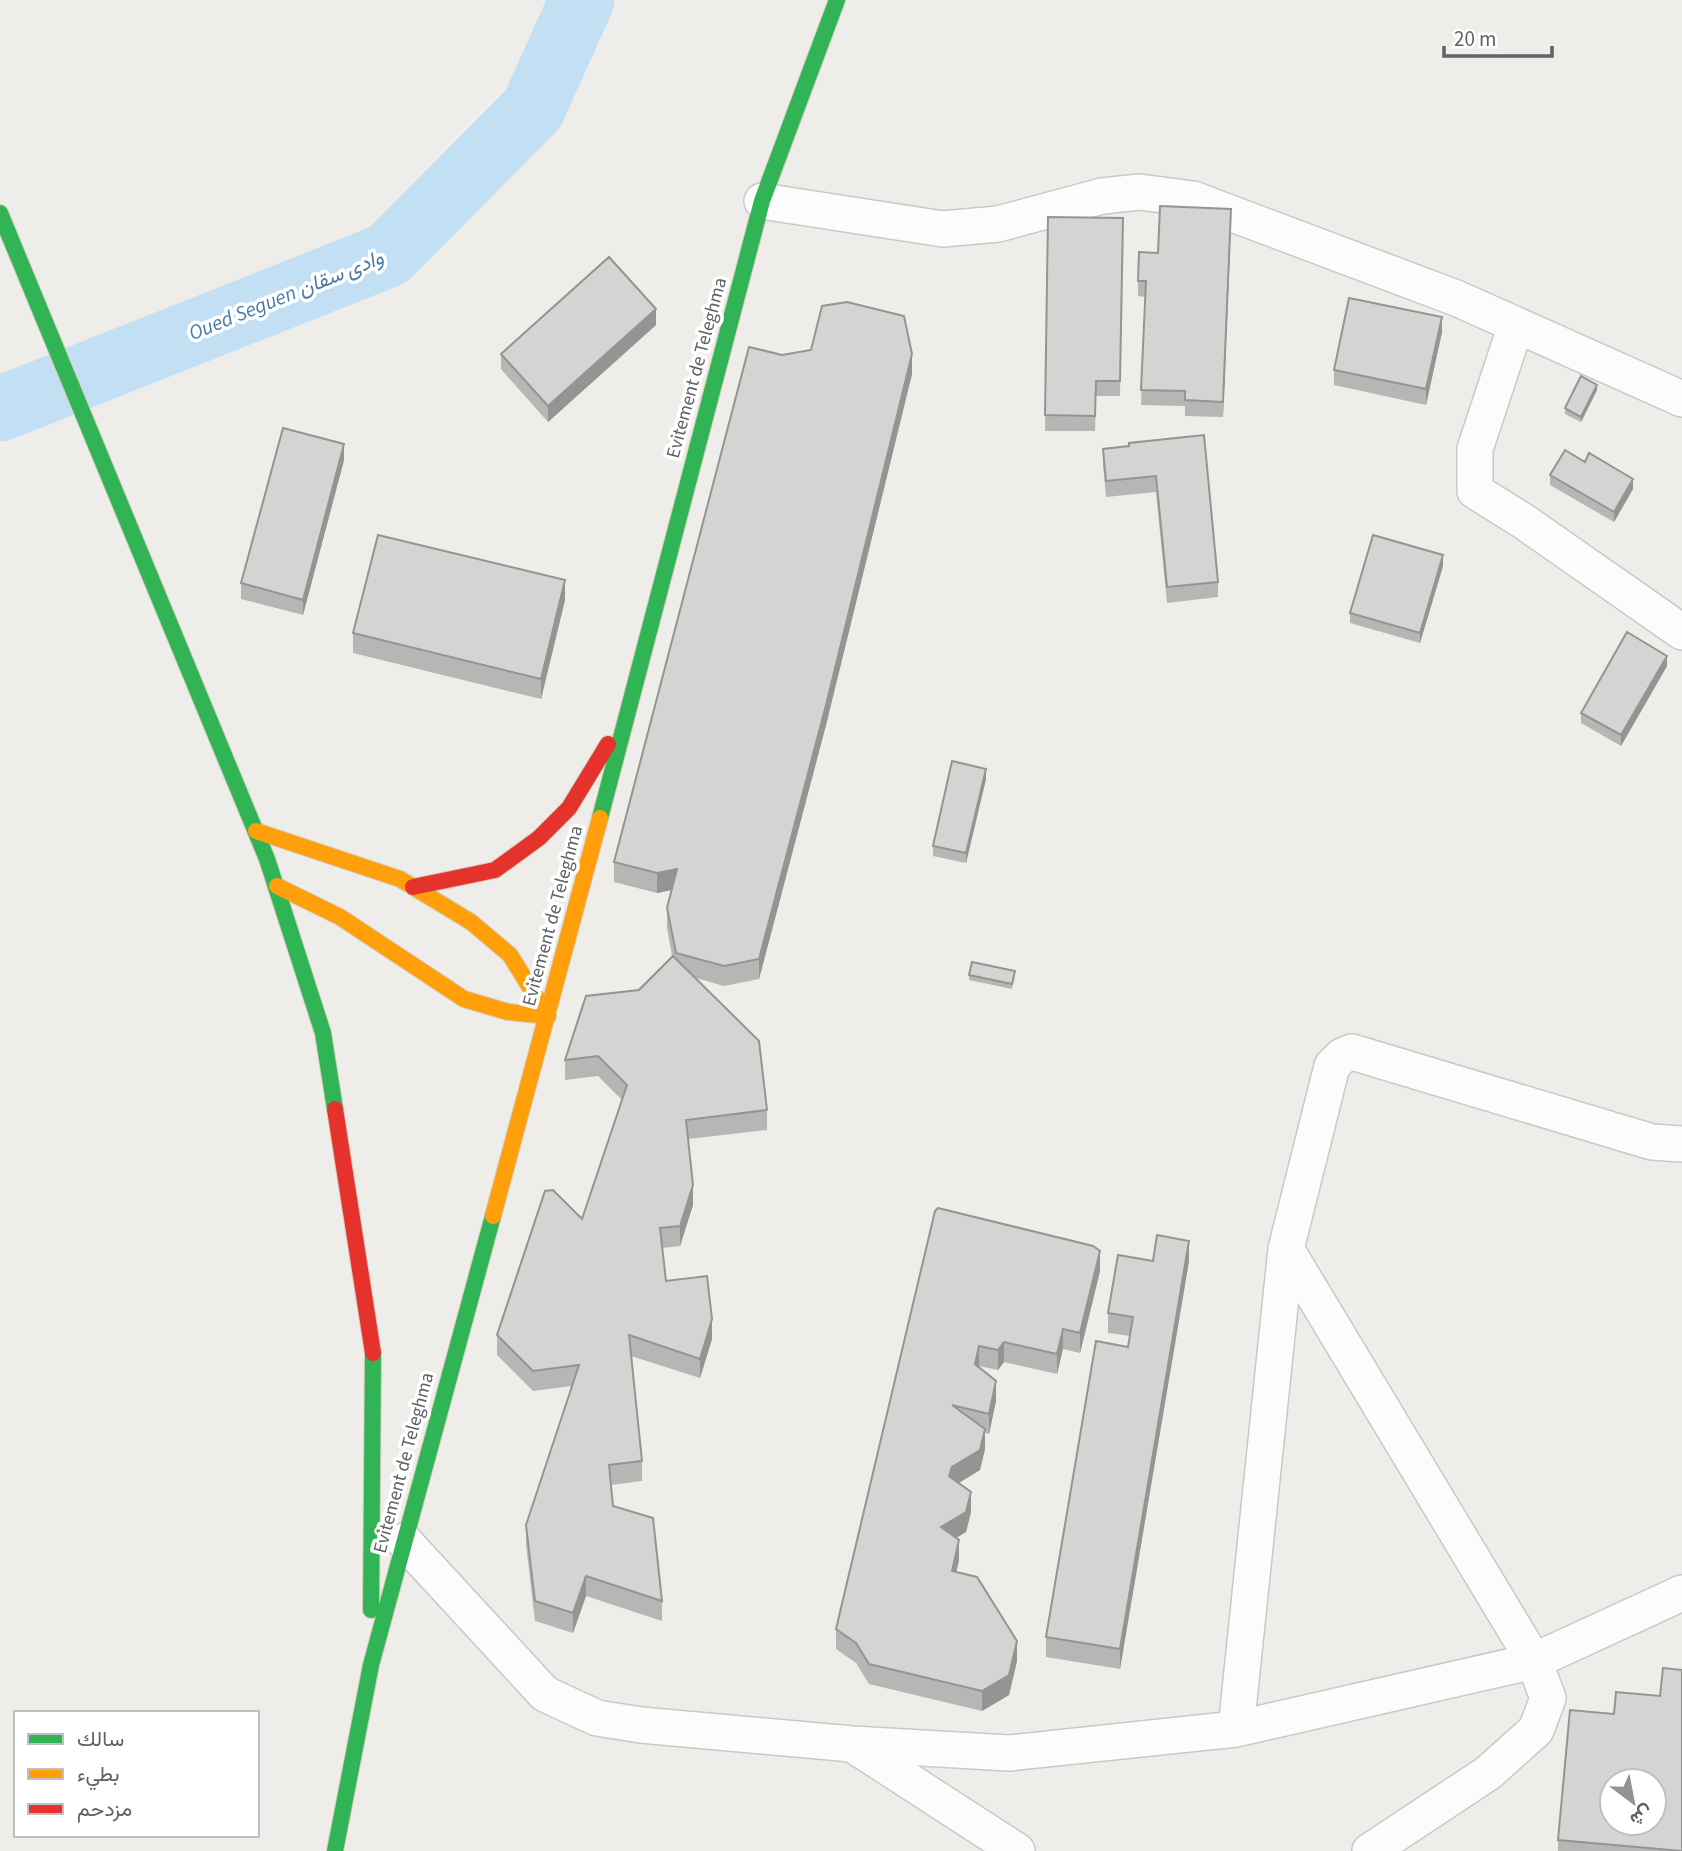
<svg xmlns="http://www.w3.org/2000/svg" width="1682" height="1851" viewBox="0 0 1682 1851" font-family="'Source Sans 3',Vazirmatn,sans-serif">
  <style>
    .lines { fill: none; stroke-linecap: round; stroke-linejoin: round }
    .river { stroke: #c3dff3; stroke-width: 65 }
    .street-casing { stroke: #c9c9c9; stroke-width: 38 }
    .fast-casing { stroke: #d3ccba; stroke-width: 18 }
    .slow-casing { stroke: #d3ccba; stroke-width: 18 }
    .jam-casing { stroke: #d3ccba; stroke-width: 18 }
    .street { stroke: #fcfcfc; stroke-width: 35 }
    .fast { stroke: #30b455; stroke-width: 16 }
    .slow { stroke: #ff9f0a; stroke-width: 16 }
    .jam { stroke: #e5322d; stroke-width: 16 }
    .wall { fill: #b7b6b5 }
    .shaded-wall { fill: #959493 }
    .building { fill: #d5d4d2; stroke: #959493; stroke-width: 2; fill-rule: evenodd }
    .labels { text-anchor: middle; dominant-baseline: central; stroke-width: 7; stroke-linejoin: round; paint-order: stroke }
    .street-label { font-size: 19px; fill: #5f6266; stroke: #fff }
    .water-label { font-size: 21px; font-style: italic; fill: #4d7aa8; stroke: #fff }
  </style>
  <rect width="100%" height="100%" fill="#eeede9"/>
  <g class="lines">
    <!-- river -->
    <path class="river" d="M0,409l388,-154 145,-146 49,-109"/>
    <!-- street casing -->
    <g class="street-casing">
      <path id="street" d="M762,201l181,28 55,-5 104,-28 38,-4 53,7 263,99 226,101
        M1516,325l-41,124v42l48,30 159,111
        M1286,1249l248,412 14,37 -12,32 -48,43 -118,78
        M404,1541l141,153 52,24 44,7 211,19 157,9 227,-24 298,-68 148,-68
        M1236,1729l50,-480 46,-183 10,-10 10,-4 300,90 30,2
        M855,1746l162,105"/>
    </g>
    <!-- fast casing -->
    <g class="fast-casing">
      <path id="fast" d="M0,213l267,646 56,174 12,76
        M600,818l162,-617 75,-201
        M371,1610l2,-257
        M335,1851l36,-186 122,-449"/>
    </g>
    <!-- slow casing -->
    <g class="slow-casing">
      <path id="slow" d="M256,831l144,48 71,43 39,33 38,61
        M277,886l63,31 124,82 44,13 40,4
        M493,1216l107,-398"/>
    </g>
    <!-- jam casing -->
    <g class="jam-casing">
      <path id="jam" d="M413,887l82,-17 44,-32 30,-30 39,-64
        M335,1109l38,244"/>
    </g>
    <!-- street -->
    <use href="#street" class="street"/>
    <!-- fast -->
    <use href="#fast" class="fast"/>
    <!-- slow -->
    <use href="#slow" class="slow"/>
    <!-- jam -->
    <use href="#jam" class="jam"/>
  </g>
  <!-- wall -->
  <path class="wall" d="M1048,217l75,1 -3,178h-24l-1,35h-50z
    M1231,224l-8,193 -38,-1v-10l-44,-1 4,-108 -7,-1v-15l20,-28z
    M656,325l-108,97 -47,-53v-15z
    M1442,332l-16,73 -92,-20v-15z
    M782,355l130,19 -86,351 -67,254 -35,7 -28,-8 71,132v20l-79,9 5,66 -13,41 -18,2 4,33 46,58 -12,39 -69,-22 11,105v20l-31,4 2,21 49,95v20l-76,-25 -13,37 -38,-12 -9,-76v-20l46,-139 -39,5 -36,-36v-20l85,-116 40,-119 -24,-24 -33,4v-20l107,-104 -5,-28v-20l4,-18 -14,3 -43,-11v-20z
    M1597,390l-16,32 -16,-8v-6z
    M1204,435l14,147v15l-51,6 -11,-111 -50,5 -3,-33v-15z
    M344,460l-41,155 -62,-16v-16z
    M1550,475l83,14 -19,33 -64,-37z
    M1443,566l-23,77 -70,-20v-10z
    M565,600l-24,99 -188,-46v-20z
    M1667,666l-46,80 -40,-23v-10z
    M986,779l-20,84 -33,-7v-10z
    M969,975l46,1 -3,13 -43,-9z
    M935,1211l165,60 -20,82 -17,-4 -6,25 -53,-12 -6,8 -19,-4v1l17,34 -7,33 -4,-1v16l-5,21 -21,13 12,29 -5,20 -10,6 3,22 -3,12 61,89 -8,34 -27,16 -113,-27 -13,-21 -20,-14v-20z
    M1153,1261h36l-69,408 -74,-12v-20l82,-290 2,-11 -22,-3v-20z
    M1660,1696l22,155h-124v-11l56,-126z"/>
  <!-- shaded-wall -->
  <path class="shaded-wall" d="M1231,209v15l-8,193v-15z
    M656,309v16l-108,97v-16z
    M1442,317v15l-16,73v-16z
    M912,354v20l-86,351 -67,254v-20z
    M1597,385v5l-16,32v-5z
    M344,444v16l-41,155v-15z
    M1633,479v10l-19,33v-10z
    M1443,555v11l-23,77v-10z
    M565,580v20l-24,99v-20z
    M1667,656v10l-46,80v-11z
    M986,769v10l-20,84v-10z
    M677,869v20l-20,4v-20z
    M693,1185v20l-13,41v-20z
    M1189,1241v20l-69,408v-20z
    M1100,1251v20l-20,82v-20z
    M712,1319v20l-12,39v-19z
    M1063,1329v20l-6,25v-20z
    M1004,1342v20l-6,8v-20z
    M979,1346v20l-4,18v-20z
    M996,1381v20l-7,33v-20z
    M985,1429v20l-5,21 -28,17 -3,-11 3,-9z
    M971,1492v20l-5,20 -25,15v-20z
    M959,1540v20l-7,31v-20z
    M586,1576v20l-13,37v-20z
    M1017,1641v20l-8,34 -27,16v-20z"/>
  <!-- building -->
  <path class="building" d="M1160,206l71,3 -8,193 -38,-2v-9l-44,-1 5,-109h-8l1,-29 19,1z
    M1048,217l75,1 -3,163h-24l-1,35 -50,-1z
    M609,257l47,52 -108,97 -47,-52z
    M1349,298l93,19 -16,72 -92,-19z
    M847,302l57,14 8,38 -86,351 -67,254 -35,7 -48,-13 -9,-45 10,-39 -20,4 -43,-11 135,-515 33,8 29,-5 11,-44z
    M1581,376l16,9 -16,32 -16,-9z
    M283,428l61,16 -41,156 -62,-17z
    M1204,435l14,147 -51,5 -11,-111 -50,5 -3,-32 26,-3v-3z
    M1565,450l20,12 4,-9 44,26 -19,33 -64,-37z
    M378,535l187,45 -24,99 -188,-46z
    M1373,535l70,20 -23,78 -70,-20z
    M1627,632l40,24 -46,79 -40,-22z
    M952,761l34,8 -20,84 -33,-7z
    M673,956l86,85 8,69 -81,10 7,65 -13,41 -20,2 6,53 41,-5 5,43 -12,40 -71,-24 13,126 -33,4 4,41 40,12 9,83 -76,-25 -13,37 -38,-12 -9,-76 53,-160 -46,6 -36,-36 48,-144 8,-1 29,29 45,-134 -29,-29 -33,4 21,-64 53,-6z
    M972,962l43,9 -3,13 -43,-9z
    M938,1208l155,38 7,5 -20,82 -17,-4 -6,25 -53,-12 -6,8 -19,-4 -4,18 21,17 -7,33 -37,-9 33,24 -5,21 -28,17 -3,9 22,16 -5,20 -25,15 18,13 -7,31 25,6 40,64 -8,34 -27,16 -113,-27 -13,-21 -20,-14 99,-418z
    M1157,1235l32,6 -69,408 -74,-12 50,-296 32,6 5,-30 -25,-4 10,-58 35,6z
    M1663,1668l19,2v181l-124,-11 12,-130 44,4 2,-22 44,4zM1612,1781h42v42h-42z"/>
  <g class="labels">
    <!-- street labels -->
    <g class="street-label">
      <text transform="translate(697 368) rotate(-75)">Evitement de Teleghma</text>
      <text transform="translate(553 916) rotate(-75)">Evitement de Teleghma</text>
      <text transform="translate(404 1463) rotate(-75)">Evitement de Teleghma</text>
    </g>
    <!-- water labels -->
    <g class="water-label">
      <text transform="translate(286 295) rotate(-22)">Oued Seguen وادى سقان</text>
    </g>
  </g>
  <!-- legend -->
  <rect x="14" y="1711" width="245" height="126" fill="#ffffff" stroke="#bfc0c2" stroke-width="2"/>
  <rect x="28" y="1734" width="35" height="10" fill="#30b455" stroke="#bfc0c2" stroke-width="2"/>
  <text x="77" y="1746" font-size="21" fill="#5f6266">سالك</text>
  <rect x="28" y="1769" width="35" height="10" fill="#ff9f0a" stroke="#bfc0c2" stroke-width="2"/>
  <text x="77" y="1781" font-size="21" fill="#5f6266">بطيء</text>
  <rect x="28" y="1804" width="35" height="10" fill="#e5322d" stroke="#bfc0c2" stroke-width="2"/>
  <text x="77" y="1816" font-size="21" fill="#5f6266">مزدحم</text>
  <!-- north arrow -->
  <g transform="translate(1633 1802) rotate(148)"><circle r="33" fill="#ffffff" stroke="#bfc0c2" stroke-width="2"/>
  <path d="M0-5L12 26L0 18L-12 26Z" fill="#919394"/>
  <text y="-10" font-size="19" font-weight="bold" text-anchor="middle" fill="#5f6266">ش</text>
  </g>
  <!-- scale -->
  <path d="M1444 46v10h108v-10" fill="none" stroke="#5f6266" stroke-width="3.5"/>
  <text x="1454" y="46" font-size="21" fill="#5f6266" stroke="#ffffff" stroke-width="5" paint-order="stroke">20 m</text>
</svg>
